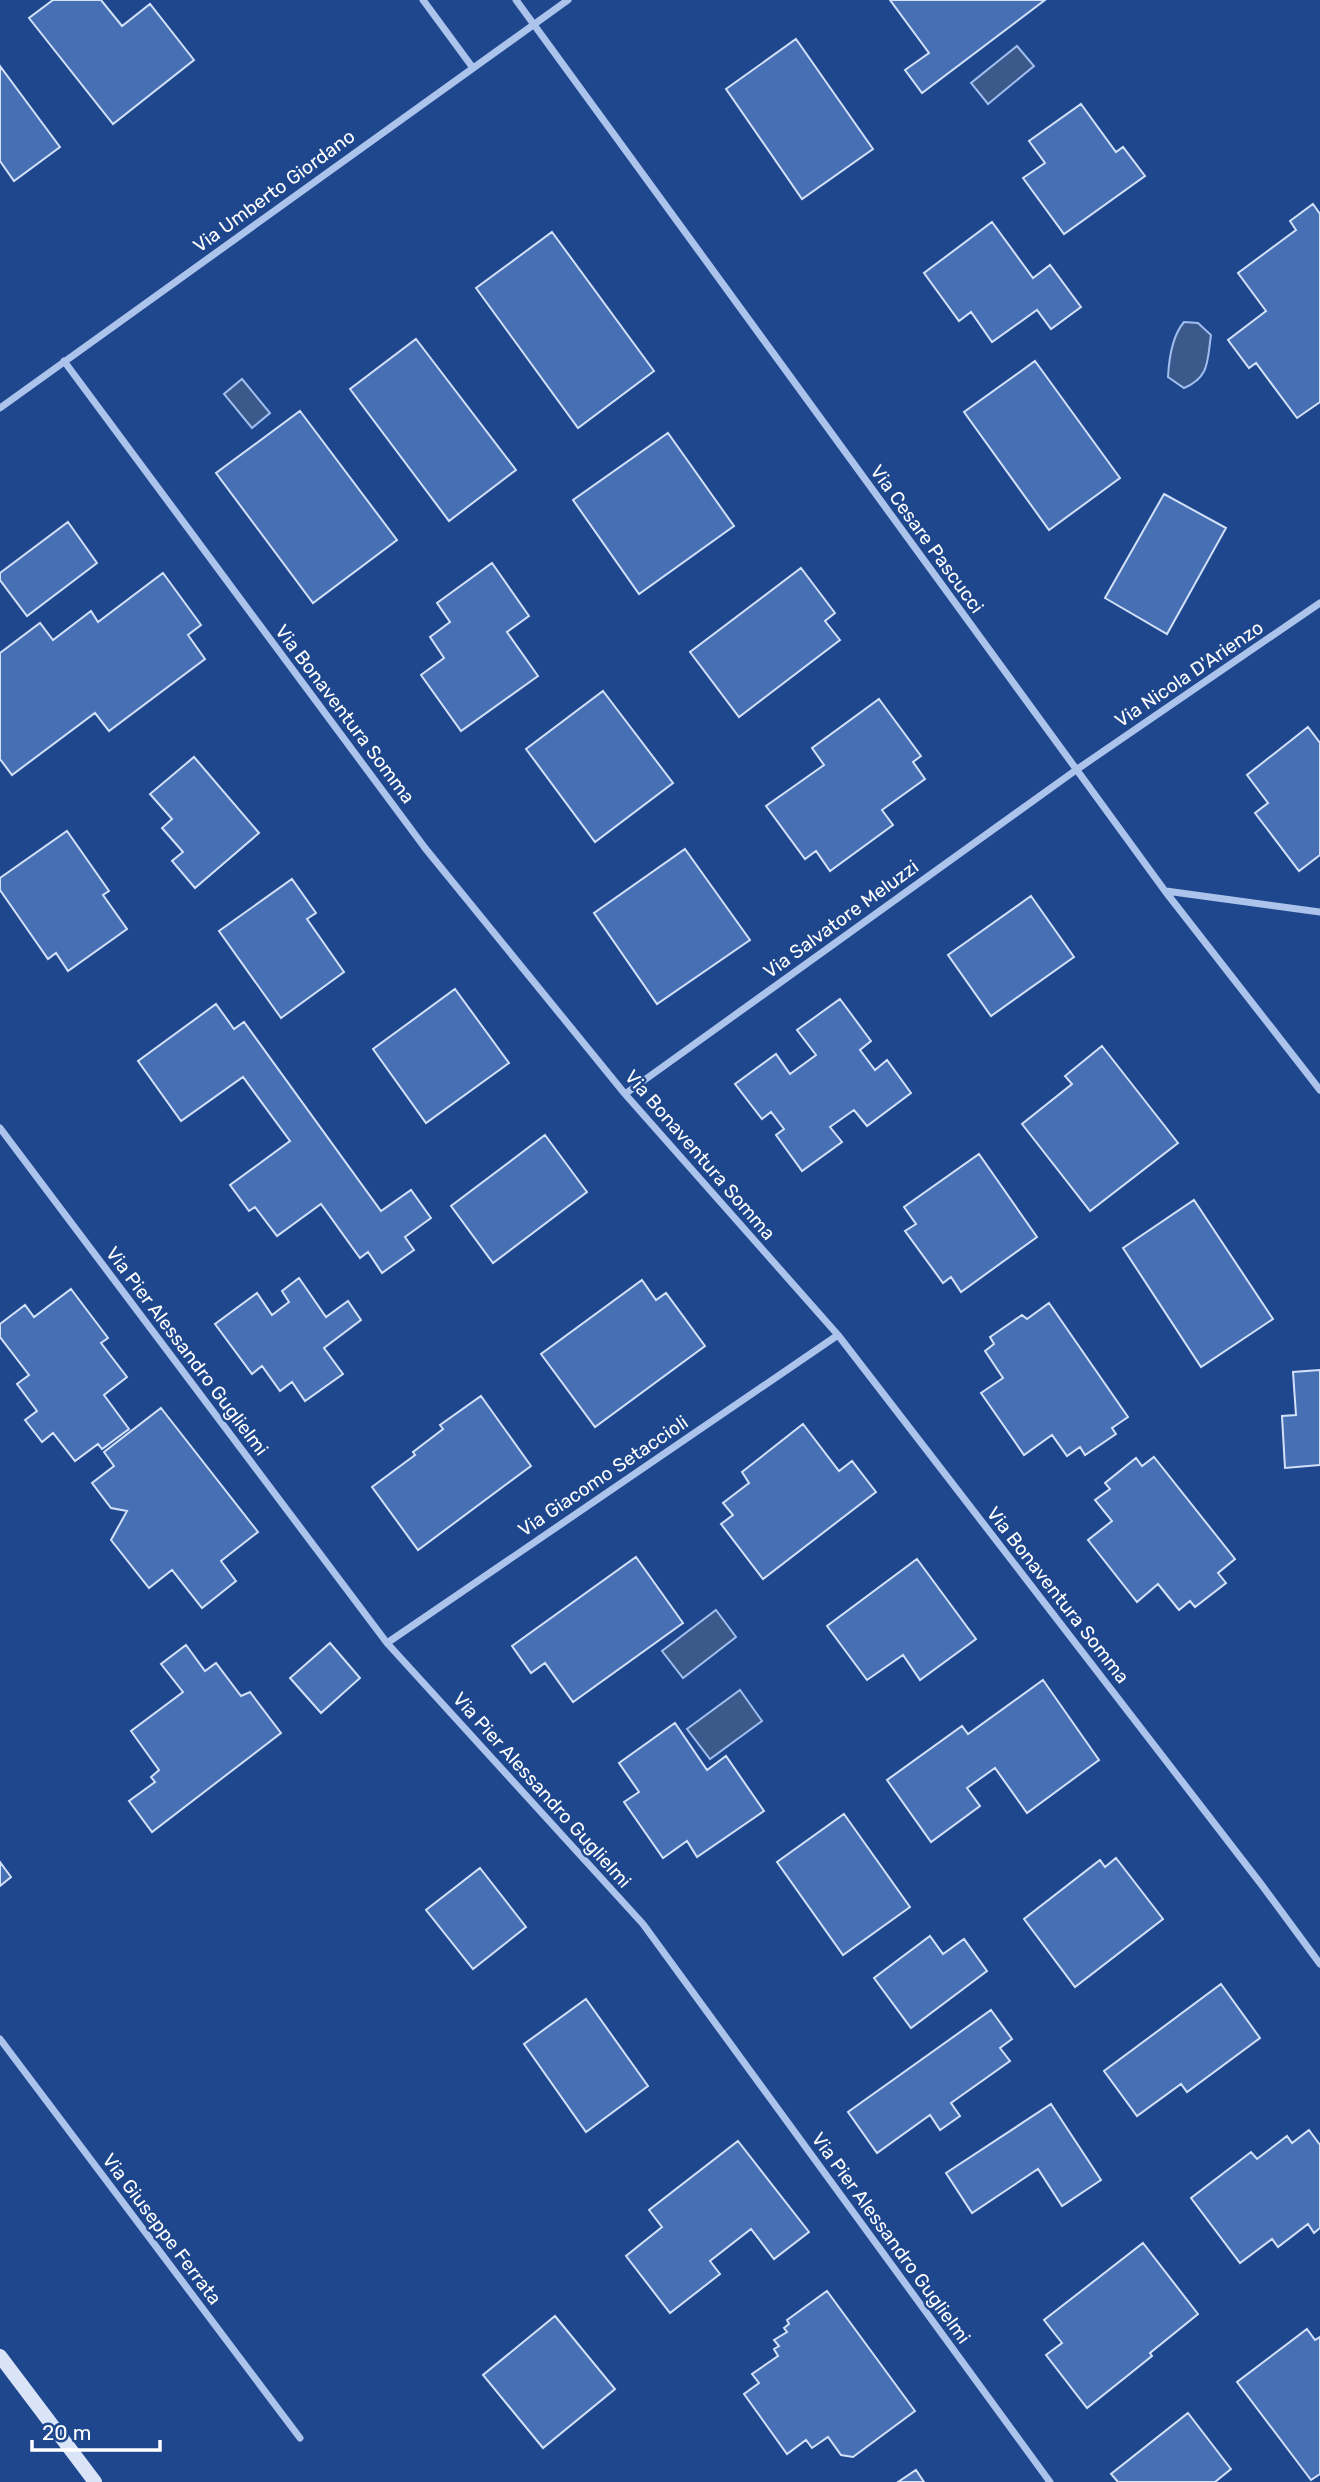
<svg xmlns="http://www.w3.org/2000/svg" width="1320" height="2482" viewBox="0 0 1320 2482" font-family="Rubik,sans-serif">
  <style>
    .water { fill: #3c598c; stroke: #a0beee; stroke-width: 2 }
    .building { fill: #4770b4; stroke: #d2e1f9; stroke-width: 2 }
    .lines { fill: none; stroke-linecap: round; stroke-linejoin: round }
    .street { stroke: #acc4ec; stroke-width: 7 }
    .secondary { stroke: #d9e4f9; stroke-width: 14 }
    .labels { text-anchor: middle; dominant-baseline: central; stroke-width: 5; stroke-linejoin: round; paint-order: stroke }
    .street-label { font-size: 19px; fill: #fff; stroke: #1f478d }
  </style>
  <rect width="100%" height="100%" fill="#1f478d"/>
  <!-- water -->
  <path class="water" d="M1017,46l17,20 -46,38 -17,-21z
    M1184,322l14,1 13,12c-4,26 -1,42 -27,53l-16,-11c1,-19 4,-41 16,-55z
    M242,379l28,34 -18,15 -28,-34z
    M716,1610l20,27 -53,41 -21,-27z
    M740,1690l22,31 -52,38 -23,-30z"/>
  <!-- building -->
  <path class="building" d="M53,0h48l21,26 28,-22 44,56 -81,64 -84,-106z
    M890,0h155l-123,93 -17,-23 24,-17z
    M796,39l77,110 -71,50 -76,-110z
    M0,66l60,81 -46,34 -14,-20z
    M1081,104l35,48 7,-5 22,29 -81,58 -41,-56 22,-15 -16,-22z
    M1313,204l7,10v188l-23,16 -41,-55 -7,5 -21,-28 38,-29 -28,-38 58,-43 -6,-9z
    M992,222l41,56 17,-13 31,42 -30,22 -14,-19 -45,32 -21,-30 -12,9 -35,-48z
    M552,232l102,139 -76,57 -102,-140z
    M416,339l100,131 -67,51 -99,-132z
    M1035,361l85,117 -71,52 -85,-118z
    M300,411l97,129 -84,63 -97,-130z
    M668,433l66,93 -95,68 -66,-94z
    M1164,494l62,34 -59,106 -62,-36z
    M68,522l29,41 -70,53 -27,-36v-7z
    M492,563l37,53 -22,16 31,44 -77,55 -40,-56 23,-17 -14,-21 20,-15 -13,-19z
    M801,568l34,45 -10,8 15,19 -101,77 -49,-65z
    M163,573l38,52 -13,10 17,24 -96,72 -14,-18 -83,62 -12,-16v-106l40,-30 13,17 38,-29 7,11z
    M603,691l70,92 -78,59 -69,-93z
    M879,699l42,57 -8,6 12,17 -43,31 11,15 -63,46 -14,-20 -11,8 -39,-53 58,-41 -12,-17z
    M1308,727l12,16v112l-21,16 -44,-58 13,-10 -21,-28z
    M194,757l65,76 -64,55 -23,-27 11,-9 -21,-24 10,-9 -22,-25z
    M67,831l42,60 -6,4 24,34 -59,42 -12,-18 -8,6 -48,-69v-12z
    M685,849l65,91 -93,64 -63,-91z
    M292,879l24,34 -9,6 37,53 -63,46 -62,-87z
    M1031,896l43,61 -83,59 -43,-61z
    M455,989l54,74 -83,60 -53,-74z
    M840,999l31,42 -11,9 15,20 12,-10 24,33 -44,33 -13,-16 -24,17 12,15 -40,29 -26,-36 8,-6 -13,-17 -9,7 -27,-35 41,-30 14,20 26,-19 -19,-25z
    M216,1004l18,25 10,-7 137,189 30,-21 20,28 -26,19 9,13 -32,23 -14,-21 -8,6 -39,-54 -44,32 -22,-29 -6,4 -19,-26 60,-44 -47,-64 -62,44 -43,-60z
    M1102,1046l76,97 -88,68 -68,-87 50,-40 -7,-8z
    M545,1135l42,57 -94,71 -42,-57z
    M979,1154l58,83 -76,55 -10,-15 -8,6 -38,-52 11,-7 -12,-17z
    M1194,1200l79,119 -72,48 -78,-119z
    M299,1278l27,39 22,-16 13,19 -37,28 19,26 -38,27 -13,-19 -12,9 -18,-25 -10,8 -37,-50 42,-31 15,22 17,-13 -7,-11z
    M642,1280l14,20 10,-7 39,53 -110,81 -54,-73z
    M71,1289l37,49 -7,5 26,34 -23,18 25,34 -27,20 -4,-5 -23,17 -22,-28 -11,9 -17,-22 12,-9 -20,-27 12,-9 -29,-38v-13l25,-19 9,12z
    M1049,1303l79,114 -16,11 4,6 -31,21 -5,-8 -13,9 -15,-21 -28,20 -43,-62 22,-15 -18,-27 9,-7 -4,-7 32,-22 5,4z
    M1320,1370v95l-35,3 -3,-52 14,-1 -3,-43z
    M481,1396l50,70 -113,84 -46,-63 43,-32 -2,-3 30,-23 -3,-4z
    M161,1408l97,124 -37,29 15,20 -34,27 -30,-38 -23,18 -38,-48 16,-29 -16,-3 -19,-25 22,-17 -10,-14z
    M803,1424l36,47 13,-10 24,31 -113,87 -42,-55 12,-9 -10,-12 26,-20 -7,-11z
    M1154,1457l81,102 -17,14 8,10 -31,24 -5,-6 -11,9 -21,-26 -21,18 -49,-62 24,-19 -17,-21 15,-11 -5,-6 31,-25 6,8z
    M636,1557l47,66 -110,79 -28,-39 -14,10 -19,-27z
    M917,1559l59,80 -56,41 -17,-25 -36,25 -40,-54z
    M330,1643l30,35 -39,35 -31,-35z
    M186,1645l19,26 11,-8 25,33 9,-4 31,41 -129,99 -23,-31 26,-19 -4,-5 8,-7 -28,-39 52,-39 -22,-28z
    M1043,1680l56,80 -72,53 -32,-45 -28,20 13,18 -49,36 -44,-62 75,-54 6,8z
    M675,1723l32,47 19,-14 38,55 -67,46 -10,-16 -24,17 -39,-56 15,-10 -20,-29z
    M844,1814l66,93 -67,48 -66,-93z
    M1116,1858l47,61 -88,68 -51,-68 76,-59 5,7z
    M0,1862l11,15 -11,9z
    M480,1868l46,59 -53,42 -47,-59z
    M930,1936l13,18 21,-15 23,32 -76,57 -37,-50z
    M1221,1984l39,54 -73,54 -6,-8 -44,32 -33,-45z
    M586,1999l62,87 -62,46 -62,-88z
    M991,2010l21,29 -12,9 10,13 -59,42 9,13 -20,14 -10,-15 -53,38 -29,-41z
    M1051,2104l50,76 -39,26 -24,-37 -66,44 -26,-40z
    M1309,2130l11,15v83l-6,5 -6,-9 -30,23 -6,-8 -32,24 -49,-65 60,-46 6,7 30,-23 5,7z
    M738,2141l71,91 -35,27 -23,-30 -41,32 10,13 -50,39 -44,-57 36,-29 -13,-17z
    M1143,2243l55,71 -48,39 2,3 -65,52 -41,-53 16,-12 -18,-23z
    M827,2291l88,120 -62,46 -12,-2 -13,-18 -16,11 -6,-8 -19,14 -43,-60 15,-11 -7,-9 26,-18 -4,-7 5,-3 -5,-6 13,-8 -3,-4 5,-4 -2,-4z
    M555,2316l60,73 -72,59 -60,-73z
    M1307,2329l8,11 5,-3v137l-9,6 -74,-98z
    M1188,2413l43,56 -16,13h-97l-7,-8z
    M916,2470l8,12h-26z"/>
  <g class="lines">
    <!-- street -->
    <path class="street" d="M423,0l50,68
      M516,0l649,891 155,199
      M64,361l361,487 200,246 213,241 423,549 59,80
      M0,408l568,-408
      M1166,891l154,21
      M625,1094l451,-324 244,-167
      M0,1128l387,515 256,281 407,558
      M387,1643l451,-308
      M0,2039l300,399"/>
    <!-- secondary -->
    <path class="secondary" d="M0,2356l95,126"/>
  </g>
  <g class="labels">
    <!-- street labels -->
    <g class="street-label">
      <text transform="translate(274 191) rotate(-36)">Via Umberto Giordano</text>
      <text transform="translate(927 539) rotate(54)">Via Cesare Pascucci</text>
      <text transform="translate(1189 674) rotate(-34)">Via Nicola D'Arienzo</text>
      <text transform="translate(345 714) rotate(53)">Via Bonaventura Somma</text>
      <text transform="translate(841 919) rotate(-36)">Via Salvatore Meluzzi</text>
      <text transform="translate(700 1155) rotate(49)">Via Bonaventura Somma</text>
      <text transform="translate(187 1351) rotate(53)">Via Pier Alessandro Guglielmi</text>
      <text transform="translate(603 1476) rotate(-34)">Via Giacomo Setaccioli</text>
      <text transform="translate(1058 1595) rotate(52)">Via Bonaventura Somma</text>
      <text transform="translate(542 1790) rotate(48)">Via Pier Alessandro Guglielmi</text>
      <text transform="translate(162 2229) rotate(53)">Via Giuseppe Ferrata</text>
      <text transform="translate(891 2238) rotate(54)">Via Pier Alessandro Guglielmi</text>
    </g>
  </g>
  <!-- scale -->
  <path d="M32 2440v10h128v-10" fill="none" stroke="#ffffff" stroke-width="3.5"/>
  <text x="42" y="2440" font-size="21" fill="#ffffff" stroke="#1f478d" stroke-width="5" paint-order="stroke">20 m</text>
</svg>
